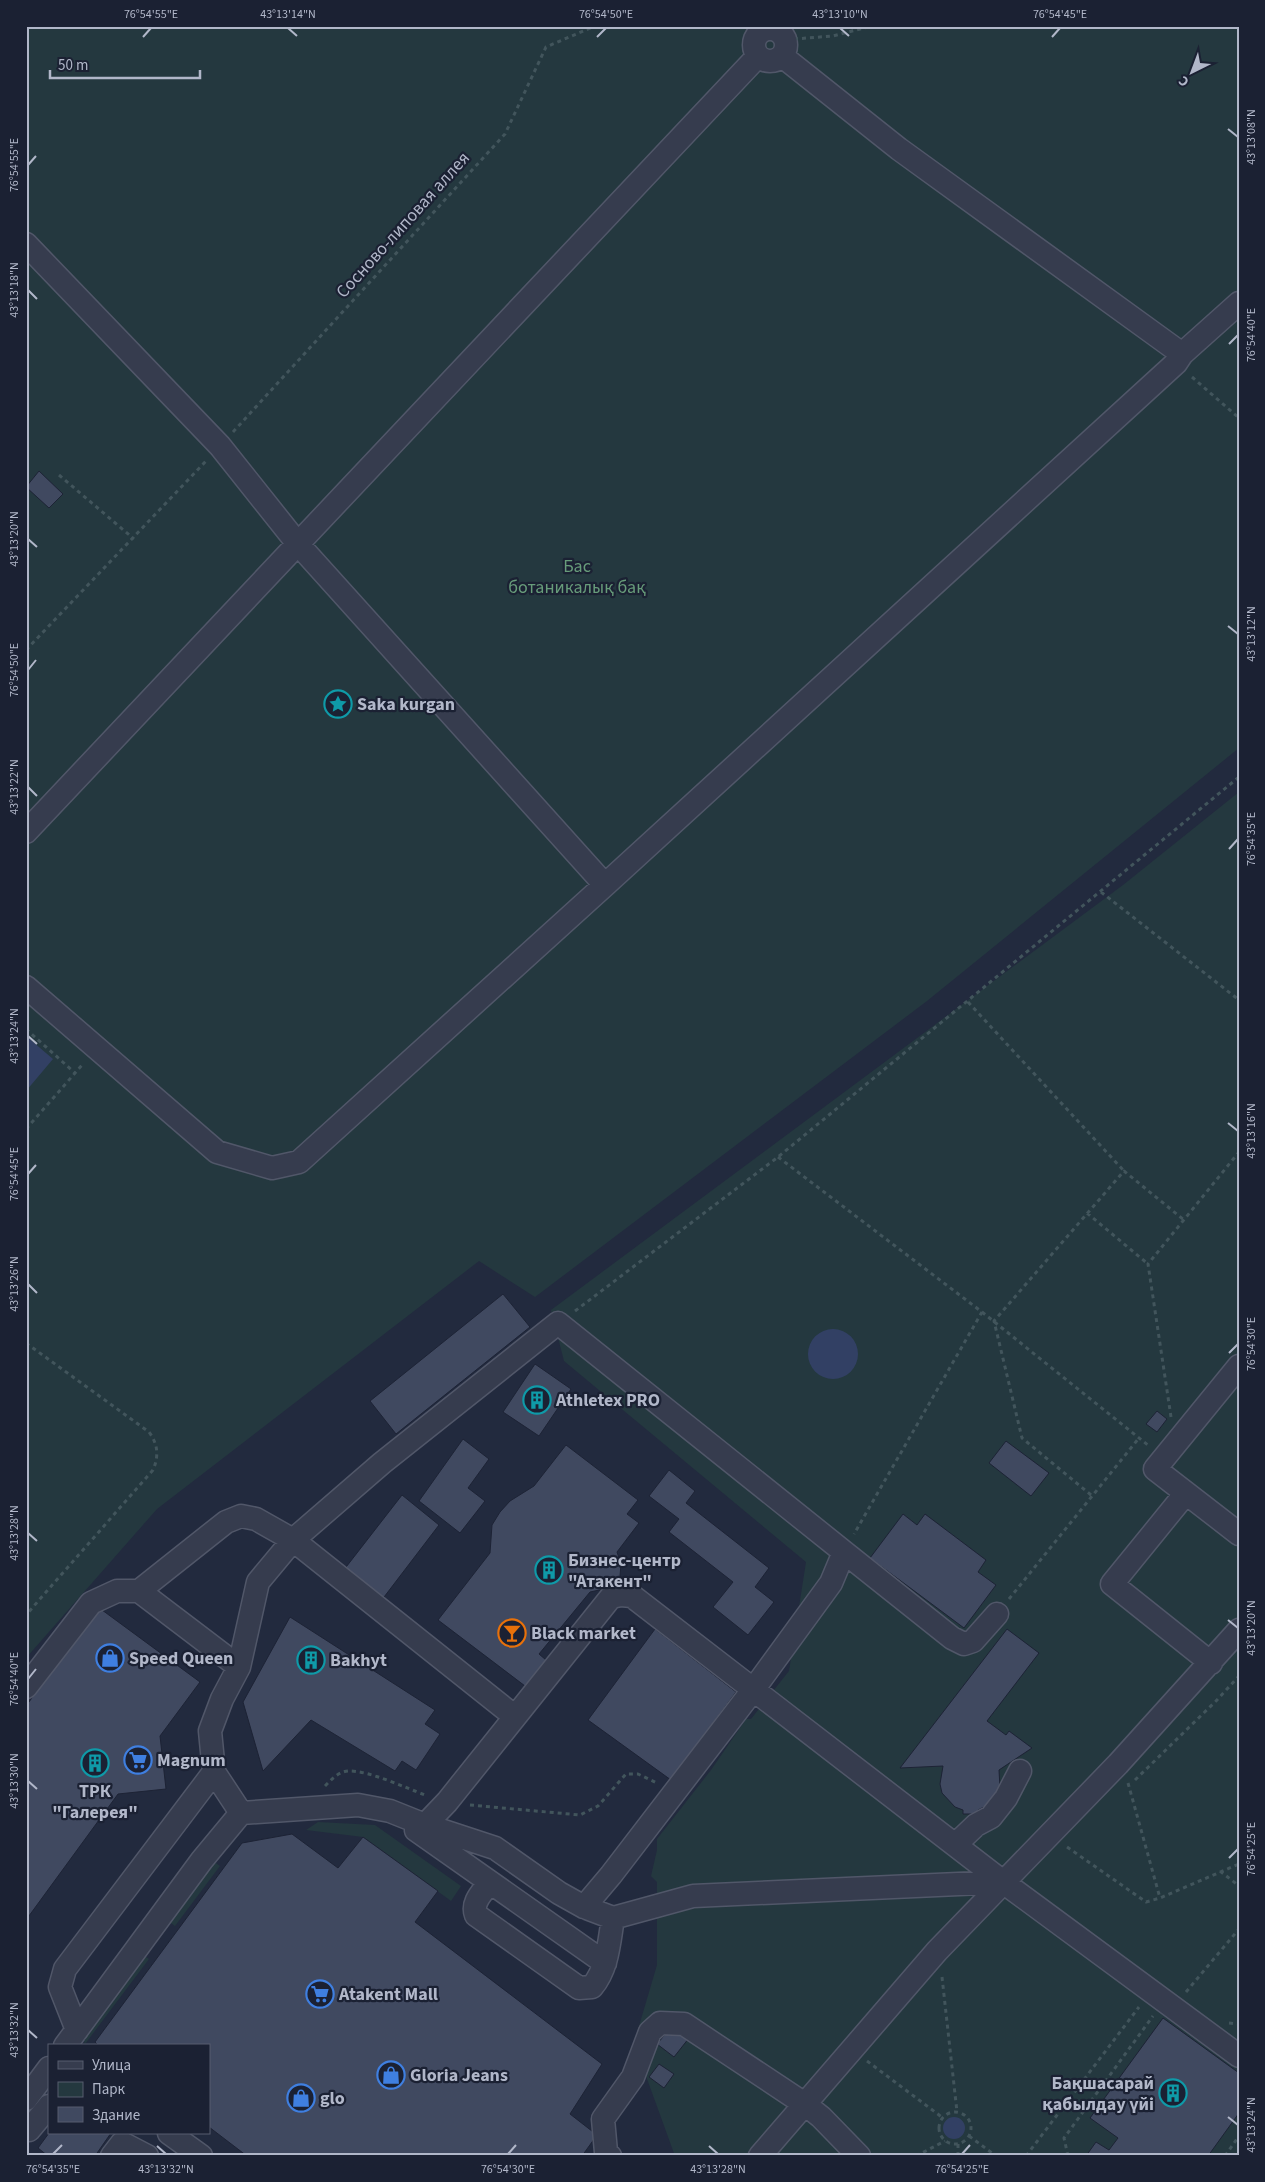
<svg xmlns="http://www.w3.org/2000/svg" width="1265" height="2182" viewBox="0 0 1265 2182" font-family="'Source Sans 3',sans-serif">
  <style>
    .green { fill: #24383f }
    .water { fill: #324064 }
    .building { fill: #404960; stroke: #1d2335 }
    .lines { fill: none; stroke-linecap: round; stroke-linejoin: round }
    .minor-casing { stroke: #515769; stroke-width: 25 }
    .path { stroke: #42555c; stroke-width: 3; stroke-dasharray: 4 4; stroke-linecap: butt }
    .minor { stroke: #363c4e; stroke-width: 22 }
    .ticks { fill: none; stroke: #b1b7c9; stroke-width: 2 }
    .labels { text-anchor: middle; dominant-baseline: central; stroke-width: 4.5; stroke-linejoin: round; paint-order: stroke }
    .street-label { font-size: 18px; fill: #b1b7c9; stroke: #1b2133 }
    .park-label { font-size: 18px; fill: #679c7a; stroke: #1b2133 }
    .poi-label { font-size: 18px; font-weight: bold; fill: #b1b7c9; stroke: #1b2133; text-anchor: start }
    .neatline { fill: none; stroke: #b1b7c9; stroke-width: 2 }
    .ticks-label { font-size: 12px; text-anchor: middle; fill: #b1b7c9 }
  </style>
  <rect width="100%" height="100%" fill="#222a3e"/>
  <!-- green -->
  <path class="green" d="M26,26h1213v722l-312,253 -392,296 -56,-36 -322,248 -131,149z
    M1239,792v1364h-564l-41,-113 23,-78v-83l-6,-6 6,-26v-11l54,-69 35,-51h5l38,-48 17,-109 -242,-201 -13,-51 572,-425z
    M318,1822l57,3 86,61 -10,15 -88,-64 -57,-7z
    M209,1858l11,8 -45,60 -10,-7z
    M142,1954l7,5 -64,85 -4,-10z"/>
  <!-- water -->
  <path class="water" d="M26,1036l27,23 -27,32z
    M808 1354a25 25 0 1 1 50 0a25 25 0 1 1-50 0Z
    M943 2128a11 11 0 1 1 22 0a11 11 0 1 1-22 0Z"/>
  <!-- building -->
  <path class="building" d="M39,471l24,23 -14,14 -23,-21z
    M503,1294l27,33 -134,107 -26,-33z
    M535,1364l36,25 -32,47 -36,-24z
    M1157,1411l10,8 -10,13 -11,-8z
    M463,1439l26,20 -21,29 17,13 -25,32 -41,-32z
    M1006,1441l43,32 -18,23 -42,-33z
    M566,1445l72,55 -11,14 12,9 -22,29 4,12 -1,12 -7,9 -9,4 -14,3 -51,62 7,6 -21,26 -87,-66 52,-67 2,-28 8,-13 10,-11 24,-15z
    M669,1470l26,21 -9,12 83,65 -14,19 19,15 -26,33 -35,-28 20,-25 -64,-50 10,-13 -30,-23z
    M402,1495l37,30 -58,76 -38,-30z
    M903,1514l14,11 8,-11 61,46 -8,12 18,13 -32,43 -94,-70z
    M98,1607l102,75 -40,54 6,53 -48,5 -92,126v-214z
    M290,1617l145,93 -10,14 15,10 -24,36 -14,-9 -7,10 -84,-51 -48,51 -20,-69z
    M655,1629l81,63 -65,88 -83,-60z
    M1007,1629l32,24 -52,68 19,14 3,-4 23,17 -33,22 1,18 -10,16 -12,6v4h-15v-4l-8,-3 -13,-14 -2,-9 3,-18 -43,2z
    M292,1834l46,34 25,-31 75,54 -23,31 187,142 -32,50 27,21 -15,21h-335l-38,-29v-81h-110l-4,-4 147,-199z
    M1163,2018l76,55v40l-31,43h-122l10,-14 13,8 9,-12 -28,-20z
    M673,2025l16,13 -15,19 -17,-13z
    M659,2064l15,10 -10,14 -15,-11z
    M49,2133h62l-16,23h-47l-10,-8z"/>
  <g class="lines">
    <!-- minor casing -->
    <g class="minor-casing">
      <path id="minor" d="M754 45a16 16 0 1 1 32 0a16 16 0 1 1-32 0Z
        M782,56l117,93 283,205
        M26,244l194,202 78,98 307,341
        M26,832l732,-776
        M26,987l191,165 55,16 27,-6 306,-277 571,-522 6,-9 57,-51
        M1239,1366l-84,103 84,65
        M1186,1493l-74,91 99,79
        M844,1552l108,86 12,6 9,-3 24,-27
        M139,1591l87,-69 15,-6 15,3 37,21 221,176
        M26,1687l65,-84 26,-12h22l100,76
        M241,1813l-27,-41 -4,-41 12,-32 17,-32 19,-85 35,-42 89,-77 176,-140 286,229 -13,31 -78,107 -142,185 -27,32
        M425,1825l22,-23 164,-205 10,-2 11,1 371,286 236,174
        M416,1830l189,133
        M955,1845l21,-20 15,-8 15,-19 14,-27
        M490,1882c-7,10 -19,20 -14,33l103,73 13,-1c16,-19 17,-45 21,-69
        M77,2030l-17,-43 5,-18 149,-197
        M65,2046l137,-186 39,-47 117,-8 32,6 35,14 70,23 64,45 25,14 29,11 80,-22 310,-14
        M26,2099l23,-31
        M26,2127l3,3 20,-24
        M169,2133l32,23
        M112,2156l10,-13 25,13
        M610,2156l-4,-4 -3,-33 30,-42 17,-45 10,-9 24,1 122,81 15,12 38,39
        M760,2156l177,-205 181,-187 121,-134"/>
    </g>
    <!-- path -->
    <path class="path" d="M794,39l39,-3 39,-10
      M1192,377l47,41
      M233,432l272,-298 41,-87 49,-21
      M59,475l75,64
      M26,650l181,-190
      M1101,892l138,108
      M968,1002l156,169
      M26,1029l49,44
      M26,1129l57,-65
      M778,1157l204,155 -128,222
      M1087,1213l61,51
      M575,1311l203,-154 461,-380
      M982,1312l167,134
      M26,1343l123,89c9,12 10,24 4,38l-127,145
      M1171,1417l-23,-153 91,-112
      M1091,1495l-69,-57 -28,-117 130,-150 60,49
      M1009,1599l130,-161
      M1135,1780l81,-79 23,-25
      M1128,1783l32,115
      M325,1786c7,-7 13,-14 23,-15 20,-1 58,17 77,24
      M470,1805l110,10 18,-9 28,-32h12l19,9
      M1067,1847l79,55 14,-4 79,-34
      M1220,1871l19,15
      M942,1977l15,135
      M1186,1992l53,-63
      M1229,2023l10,1
      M867,2061l76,57
      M939 2128a16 16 0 1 1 32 0a16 16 0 1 1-32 0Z
      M969,2136l27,20
      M958,2144v12
      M916,2156l29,-15
      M1026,2156l113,-149
      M1068,2156l-4,-18 89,-122
      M1225,2156l14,-20"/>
    <!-- minor -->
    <use href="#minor" class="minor"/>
  </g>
  <!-- ticks -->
  <path class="ticks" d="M288,28l9,8M840,28l9,8M143,37l8,-9M597,37l9,-9M1052,37l8,-9M1228,129l10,8M28,165l8,-9M28,290l9,9M1229,344l9,-9M28,539l9,8M1228,626l10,8M28,670l8,-10M28,787l9,9M1229,849l9,-10M28,1036l9,8M1228,1123l10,8M28,1174l8,-9M28,1284l9,9M1229,1353l9,-9M28,1533l9,8M1228,1620l10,8M28,1679l8,-10M28,1781l9,8M1229,1858l9,-9M28,2030l9,8M1228,2117l10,8M157,2146l9,8M709,2146l9,8M53,2154l9,-9M508,2154l8,-9M962,2154l8,-9"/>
  <!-- icons -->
  <defs>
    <g id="sight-ring" transform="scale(1.4375)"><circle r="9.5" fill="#1b2133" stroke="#0f9aa8" stroke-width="1.5"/><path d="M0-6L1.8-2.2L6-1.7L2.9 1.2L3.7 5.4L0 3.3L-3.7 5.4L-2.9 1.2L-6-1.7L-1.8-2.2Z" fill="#0f9aa8"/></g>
    <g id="building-ring" transform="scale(1.4375)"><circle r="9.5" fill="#1b2133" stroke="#0f9aa8" stroke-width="1.5"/><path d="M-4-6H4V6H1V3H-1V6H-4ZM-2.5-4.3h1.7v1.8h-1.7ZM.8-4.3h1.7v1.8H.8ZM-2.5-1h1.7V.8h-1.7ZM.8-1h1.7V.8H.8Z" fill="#0f9aa8"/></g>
    <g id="bar-ring" transform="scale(1.4375)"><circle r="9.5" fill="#1b2133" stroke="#e8710a" stroke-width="1.5"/><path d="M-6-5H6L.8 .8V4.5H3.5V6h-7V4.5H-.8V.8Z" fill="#e8710a"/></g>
    <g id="shop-ring" transform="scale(1.4375)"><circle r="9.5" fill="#1b2133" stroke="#3f7fe0" stroke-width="1.5"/><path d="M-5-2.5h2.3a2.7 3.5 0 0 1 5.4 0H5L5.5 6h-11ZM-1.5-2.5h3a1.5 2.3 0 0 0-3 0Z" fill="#3f7fe0"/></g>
    <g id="supermarket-ring" transform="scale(1.4375)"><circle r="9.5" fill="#1b2133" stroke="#3f7fe0" stroke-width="1.5"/><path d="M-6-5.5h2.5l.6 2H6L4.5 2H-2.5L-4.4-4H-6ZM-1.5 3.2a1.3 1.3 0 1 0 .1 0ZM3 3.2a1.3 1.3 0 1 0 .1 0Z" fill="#3f7fe0"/></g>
  </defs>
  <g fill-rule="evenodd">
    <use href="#sight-ring" x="338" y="704"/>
    <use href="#building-ring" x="537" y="1400"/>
    <use href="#building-ring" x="549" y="1570"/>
    <use href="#bar-ring" x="512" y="1633"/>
    <use href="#shop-ring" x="110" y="1658"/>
    <use href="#building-ring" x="311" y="1660"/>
    <use href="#supermarket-ring" x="138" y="1760"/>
    <use href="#building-ring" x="95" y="1763"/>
    <use href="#supermarket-ring" x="320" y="1994"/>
    <use href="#shop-ring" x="391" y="2075"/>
    <use href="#building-ring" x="1173" y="2093"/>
    <use href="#shop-ring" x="301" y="2098"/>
  </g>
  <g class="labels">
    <!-- street labels -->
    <g class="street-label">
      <text transform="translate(403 225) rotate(-48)">Сосново-липовая аллея</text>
    </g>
    <!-- park labels -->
    <g class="park-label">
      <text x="577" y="566">Бас<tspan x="577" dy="21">ботаникалық бақ</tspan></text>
    </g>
    <!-- poi labels -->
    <g class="poi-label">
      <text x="357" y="704">Saka kurgan</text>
      <text x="556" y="1400">Athletex PRO</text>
      <text x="568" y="1560">Бизнес-центр<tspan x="568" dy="21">"Атакент"</tspan></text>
      <text x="531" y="1633">Black market</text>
      <text x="129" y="1658">Speed Queen</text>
      <text x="330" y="1660">Bakhyt</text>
      <text x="157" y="1760">Magnum</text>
      <text x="95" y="1791" text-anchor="middle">ТРК<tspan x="95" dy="21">"Галерея"</tspan></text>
      <text x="339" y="1994">Atakent Mall</text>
      <text x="410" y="2075">Gloria Jeans</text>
      <text x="1154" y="2083" text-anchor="end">Бақшасарай<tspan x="1154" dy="21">қабылдау үйі</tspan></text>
      <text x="320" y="2098">glo</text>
    </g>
  </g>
  <!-- border -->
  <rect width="1265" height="2182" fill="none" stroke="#1b2133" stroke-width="55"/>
  <!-- legend -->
  <rect x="48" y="2044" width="162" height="90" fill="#1b2133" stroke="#575d6f"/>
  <rect x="58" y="2061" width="25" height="8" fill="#363c4e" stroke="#575d6f"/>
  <text x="92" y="2070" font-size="15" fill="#b1b7c9">Улица</text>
  <rect x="58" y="2082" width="25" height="15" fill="#24383f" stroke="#575d6f"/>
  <text x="92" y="2094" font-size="15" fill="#b1b7c9">Парк</text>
  <rect x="58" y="2107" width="25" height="15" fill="#404960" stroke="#575d6f"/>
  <text x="92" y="2120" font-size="15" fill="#b1b7c9">Здание</text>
  <!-- north arrow -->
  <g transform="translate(1192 72) rotate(222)" stroke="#1b2133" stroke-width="4" paint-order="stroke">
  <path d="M0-4L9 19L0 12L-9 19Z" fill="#b1b7c9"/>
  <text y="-8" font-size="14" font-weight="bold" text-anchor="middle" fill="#b1b7c9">С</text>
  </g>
  <!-- scale -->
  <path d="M50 70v8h150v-8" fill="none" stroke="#b1b7c9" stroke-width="2.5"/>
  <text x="58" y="70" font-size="15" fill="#b1b7c9" stroke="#1b2133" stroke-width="4" paint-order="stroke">50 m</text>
  <rect x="28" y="28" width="1210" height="2126" class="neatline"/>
  <g class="ticks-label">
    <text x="151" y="18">76°54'55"E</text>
    <text x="288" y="18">43°13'14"N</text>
    <text x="606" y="18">76°54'50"E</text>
    <text x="840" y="18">43°13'10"N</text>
    <text x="1060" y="18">76°54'45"E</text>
    <text transform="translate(1251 137) rotate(-90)" y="4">43°13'08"N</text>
    <text transform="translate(14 165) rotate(-90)" y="4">76°54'55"E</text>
    <text transform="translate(14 290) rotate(-90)" y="4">43°13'18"N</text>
    <text transform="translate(1251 335) rotate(-90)" y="4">76°54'40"E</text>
    <text transform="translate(14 539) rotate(-90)" y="4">43°13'20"N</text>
    <text transform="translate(1251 634) rotate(-90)" y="4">43°13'12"N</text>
    <text transform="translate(14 670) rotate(-90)" y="4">76°54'50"E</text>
    <text transform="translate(14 787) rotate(-90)" y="4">43°13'22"N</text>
    <text transform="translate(1251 839) rotate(-90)" y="4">76°54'35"E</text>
    <text transform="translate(14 1036) rotate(-90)" y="4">43°13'24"N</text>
    <text transform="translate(1251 1131) rotate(-90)" y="4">43°13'16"N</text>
    <text transform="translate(14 1174) rotate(-90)" y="4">76°54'45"E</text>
    <text transform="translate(14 1284) rotate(-90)" y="4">43°13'26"N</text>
    <text transform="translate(1251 1344) rotate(-90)" y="4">76°54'30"E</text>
    <text transform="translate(14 1533) rotate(-90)" y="4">43°13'28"N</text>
    <text transform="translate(1251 1628) rotate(-90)" y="4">43°13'20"N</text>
    <text transform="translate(14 1679) rotate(-90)" y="4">76°54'40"E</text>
    <text transform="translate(14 1781) rotate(-90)" y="4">43°13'30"N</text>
    <text transform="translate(1251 1849) rotate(-90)" y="4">76°54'25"E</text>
    <text transform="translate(14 2030) rotate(-90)" y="4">43°13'32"N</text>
    <text transform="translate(1251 2125) rotate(-90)" y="4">43°13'24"N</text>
    <text x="53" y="2173">76°54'35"E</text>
    <text x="166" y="2173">43°13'32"N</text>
    <text x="508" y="2173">76°54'30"E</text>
    <text x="718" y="2173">43°13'28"N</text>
    <text x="962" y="2173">76°54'25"E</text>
  </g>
</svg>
